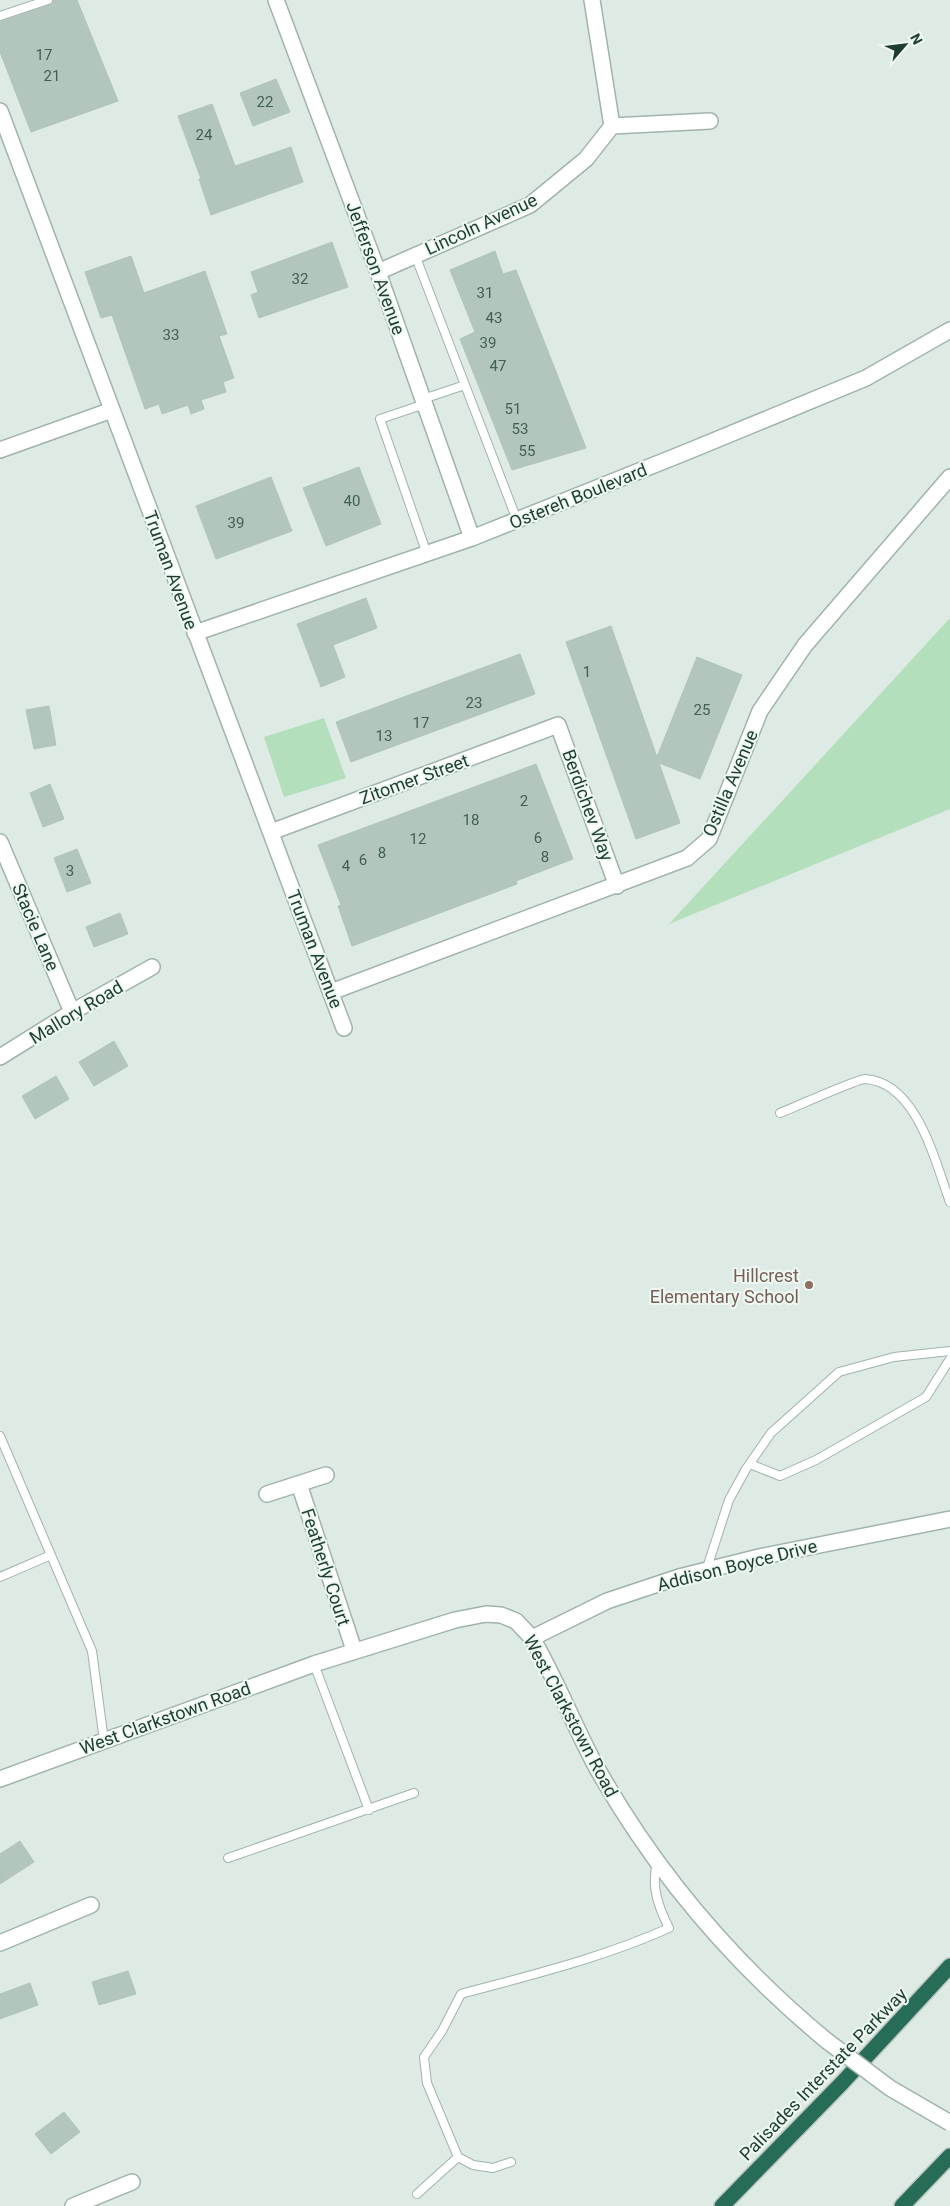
<svg xmlns="http://www.w3.org/2000/svg" width="950" height="2206" viewBox="0 0 950 2206" font-family="Roboto,sans-serif">
  <style>
    .green { fill: #b4dfbc }
    .building { fill: #b3c6bd; stroke: #afc5ba }
    .lines { fill: none; stroke-linecap: round; stroke-linejoin: round }
    .service-casing { stroke: #a0b3ab; stroke-width: 10 }
    .minor-casing { stroke: #a0b3ab; stroke-width: 18 }
    .tertiary-casing { stroke: #a0b3ab; stroke-width: 18 }
    .motorway-casing { stroke: #bbc5c1; stroke-width: 18 }
    .service { stroke: #fff; stroke-width: 8 }
    .minor { stroke: #fff; stroke-width: 15 }
    .tertiary { stroke: #fff; stroke-width: 15 }
    .motorway { stroke: #266c57; stroke-width: 15 }
    .tertiary-bridge-casing { stroke: #a0b3ab; stroke-width: 18; stroke-linecap: butt }
    .tertiary-bridge { stroke: #fff; stroke-width: 15 }
    .education-dot { fill: #8d6e63; stroke: #eef8f2; stroke-width: 2 }
    .labels { text-anchor: middle; dominant-baseline: central; stroke-width: 4; stroke-linejoin: round; paint-order: stroke }
    .number-label { font-size: 15px; fill: #425f54 }
    .street-label { font-size: 18px; fill: #1d3d31; stroke: #eef8f2 }
    .education-label { font-size: 18px; fill: #785e54; stroke: #eef8f2; text-anchor: end }
  </style>
  <rect width="100%" height="100%" fill="#deebe4"/>
  <!-- green -->
  <path class="green" d="M950,618v191l-281,115z
    M324,718l22,60 -62,19 -20,-60z"/>
  <!-- building -->
  <path class="building" d="M54,0h23l41,101 -87,31 -31,-80v-30l50,-17z
    M276,79l14,33 -37,14 -13,-33z
    M212,104l23,62 56,-19 12,35 -92,33 -12,-36h2l-23,-63z
    M332,242l16,45 -89,31 -8,-23 7,-3 -7,-20z
    M495,251l8,23 13,-4 70,178 -74,22 -52,-131 15,-7 -25,-62z
    M131,256l13,37 61,-22 22,63 -8,2 15,42 -11,4 3,10 -25,8 3,9 -13,5 -3,-9 -26,9 -3,-10 -14,5 -33,-94 -11,3 -16,-46z
    M359,467l22,57 -55,22 -23,-58z
    M271,477l21,54 -76,28 -20,-53z
    M366,598l11,30 -44,17 12,32 -24,10 -24,-63z
    M611,626l46,131 40,-100 45,18 -42,104 -41,-16 21,60 -44,16 -70,-197z
    M520,654l15,40 -184,68 -15,-40z
    M49,706l7,39 -22,4 -8,-39z
    M536,764l37,95 -57,22 1,3 -165,62 -14,-40 3,-1 -23,-60z
    M50,784l14,35 -21,8 -13,-34z
    M77,849l14,34 -24,9 -13,-34z
    M120,913l8,21 -34,13 -8,-20z
    M114,1041l14,25 -34,20 -15,-24z
    M56,1076l13,23 -34,20 -13,-23z
    M20,1841l14,21 -34,22v-30z
    M128,1971l8,23 -37,11 -7,-23z
    M30,1983l8,22 -38,14v-25z
    M64,2112l16,20 -29,22 -16,-20z"/>
  <g class="lines">
    <!-- service casing -->
    <g class="service-casing">
      <path id="service" d="M0,16l48,-16
        M415,255l50,130
        M423,399l42,-14 52,135
        M425,404l-45,15 47,135
        M780,1113c13,-5 77,-34 85,-34 52,3 70,83 85,123
        M0,1436l92,215 12,90
        M750,1464l30,12 36,-16 110,-63 24,-38
        M706,1571l23,-71 17,-31 25,-36 68,-61 55,-15 56,-6
        M0,1577l51,-22
        M314,1664l55,146
        M228,1858l186,-65
        M511,2162l-18,6 -20,-3 -15,-8 -31,-74 -3,-26 18,-26 19,-37c70,-19 141,-36 208,-66 -11,-22 -18,-41 -12,-66
        M417,2194l41,-37"/>
    </g>
    <!-- minor casing -->
    <g class="minor-casing">
      <path id="minor" d="M276,0l102,272 94,266
        M0,111l344,917
        M612,126l98,-5
        M378,272l152,-67 56,-46 26,-33 -20,-126
        M0,450l112,-40
        M195,633l277,-95 217,-87 177,-73 84,-48
        M271,832l287,-107 59,161
        M0,842l72,170
        M331,992l356,-134 22,-19 51,-128 45,-66 145,-168
        M0,1057l72,-45 80,-45
        M299,1484l55,166
        M267,1494l59,-19
        M532,1638l75,-37 72,-24 80,-20 191,-38
        M0,1943l91,-38
        M73,2206l59,-24"/>
    </g>
    <!-- tertiary casing -->
    <g class="tertiary-casing">
      <path id="tertiary" d="M0,1779l314,-115 141,-44 31,-6 15,1 15,6 16,17c25,42 42,89 66,132 59,104 137,195 229,271"/>
    </g>
    <!-- motorway casing -->
    <g class="motorway-casing">
      <path id="motorway" d="M722,2206l120,-123 108,-117
        M902,2206l48,-50"/>
    </g>
    <!-- service -->
    <use href="#service" class="service"/>
    <!-- minor -->
    <use href="#minor" class="minor"/>
    <!-- tertiary -->
    <use href="#tertiary" class="tertiary"/>
    <!-- motorway -->
    <use href="#motorway" class="motorway"/>
    <!-- tertiary-bridge casing -->
    <g class="tertiary-bridge-casing">
      <path id="tertiary-bridge" d="M827,2041l63,47 60,35"/>
    </g>
    <!-- tertiary-bridge -->
    <use href="#tertiary-bridge" class="tertiary-bridge"/>
  </g>
  <!-- markers -->
  <circle class="education-dot" cx="809" cy="1285" r="5"/>
  <g class="labels">
    <!-- number labels -->
    <g class="number-label">
      <text x="44" y="55">17</text>
      <text x="52" y="76">21</text>
      <text x="265" y="102">22</text>
      <text x="204" y="135">24</text>
      <text x="300" y="279">32</text>
      <text x="485" y="293">31</text>
      <text x="494" y="318">43</text>
      <text x="171" y="335">33</text>
      <text x="488" y="343">39</text>
      <text x="498" y="366">47</text>
      <text x="513" y="409">51</text>
      <text x="520" y="429">53</text>
      <text x="527" y="451">55</text>
      <text x="352" y="501">40</text>
      <text x="236" y="523">39</text>
      <text x="587" y="672">1</text>
      <text x="474" y="703">23</text>
      <text x="702" y="710">25</text>
      <text x="421" y="723">17</text>
      <text x="384" y="736">13</text>
      <text x="524" y="801">2</text>
      <text x="471" y="820">18</text>
      <text x="538" y="838">6</text>
      <text x="418" y="839">12</text>
      <text x="382" y="853">8</text>
      <text x="545" y="857">8</text>
      <text x="363" y="860">6</text>
      <text x="346" y="866">4</text>
      <text x="70" y="871">3</text>
    </g>
    <!-- street labels -->
    <g class="street-label">
      <text transform="translate(481 224) rotate(-25)">Lincoln Avenue</text>
      <text transform="translate(376 268) rotate(70)">Jefferson Avenue</text>
      <text transform="translate(578 496) rotate(-22)">Ostereh Boulevard</text>
      <text transform="translate(171 570) rotate(70)">Truman Avenue</text>
      <text transform="translate(414 779) rotate(-20)">Zitomer Street</text>
      <text transform="translate(730 783) rotate(-67)">Ostilla Avenue</text>
      <text transform="translate(588 805) rotate(70)">Berdichev Way</text>
      <text transform="translate(36 927) rotate(67)">Stacie Lane</text>
      <text transform="translate(315 949) rotate(69)">Truman Avenue</text>
      <text transform="translate(76 1012) rotate(-31)">Mallory Road</text>
      <text transform="translate(737 1565) rotate(-14)">Addison Boyce Drive</text>
      <text transform="translate(326 1567) rotate(72)">Featherly Court</text>
      <text transform="translate(571 1716) rotate(62)">West Clarkstown Road</text>
      <text transform="translate(165 1718) rotate(-20)">West Clarkstown Road</text>
      <text transform="translate(823 2074) rotate(-46)">Palisades Interstate Parkway</text>
    </g>
    <!-- education labels -->
    <g class="education-label">
      <text x="799" y="1275">Hillcrest<tspan x="799" dy="21">Elementary School</tspan></text>
    </g>
  </g>
  <!-- north arrow -->
  <g transform="translate(905 45) rotate(62)" stroke="#eef8f2" stroke-width="4" paint-order="stroke">
  <path d="M0-4L9 19L0 12L-9 19Z" fill="#1d3d31"/>
  <text y="-8" font-size="14" font-weight="bold" text-anchor="middle" fill="#1d3d31">N</text>
  </g>
</svg>
